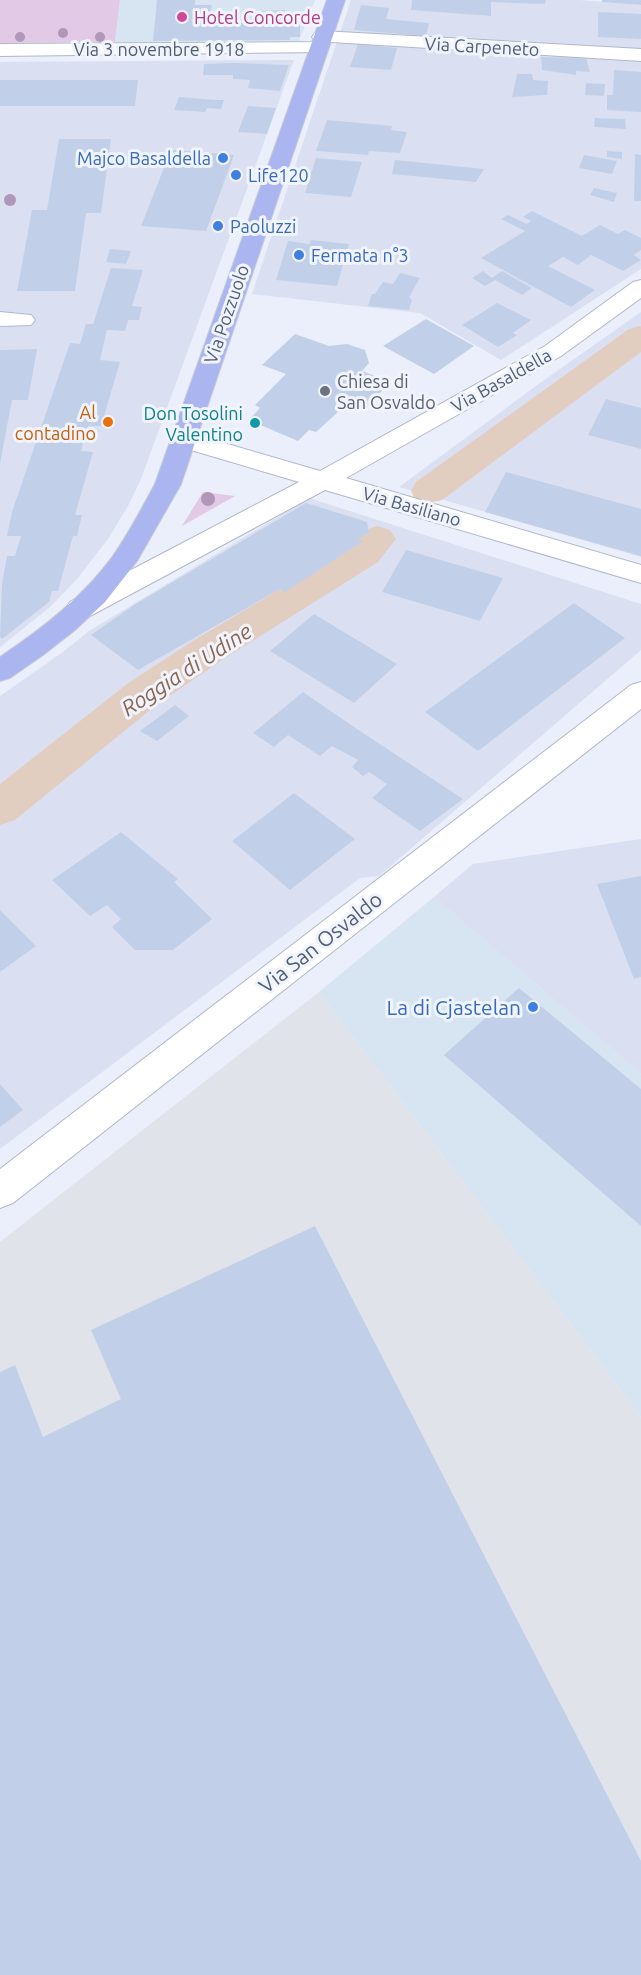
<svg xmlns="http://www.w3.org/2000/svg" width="641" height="1975" viewBox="0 0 641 1975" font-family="Ubuntu,sans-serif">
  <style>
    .residential { fill: #dae0f1 }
    .commercial { fill: #d7e4f1 }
    .industrial { fill: #e0e3ea }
    .green { fill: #e2cae7 }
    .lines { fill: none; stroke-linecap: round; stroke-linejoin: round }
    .canal { fill: #e2cdc1; fill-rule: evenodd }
    .building { fill: #c1d0e8 }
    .minor-casing { stroke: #afb8c9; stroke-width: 2 }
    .major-casing { stroke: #c7ccd2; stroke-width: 2 }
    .minor { fill: #fff; fill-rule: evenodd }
    .major { fill: #abb6f1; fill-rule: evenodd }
    .tree { fill: #b097b9 }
    .hotel-dot { fill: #d1479c; stroke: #f1f3fd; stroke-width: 2 }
    .shop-dot { fill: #3f7fe0; stroke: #f1f3fd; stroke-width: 2 }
    .worship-dot { fill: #6b7280; stroke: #f1f3fd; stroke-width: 2 }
    .food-dot { fill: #e8710a; stroke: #f1f3fd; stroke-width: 2 }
    .culture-dot { fill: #0f9aa8; stroke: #f1f3fd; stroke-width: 2 }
    .labels { text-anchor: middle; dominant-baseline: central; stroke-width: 6; stroke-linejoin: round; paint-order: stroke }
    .far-hotel-label { font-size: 18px; fill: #b23c85; stroke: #f1f3fd; text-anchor: start }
    .far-street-label { font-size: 18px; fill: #505f73; stroke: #f1f3fd }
    .far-shop-label { font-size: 18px; fill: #366cbe; stroke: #f1f3fd; text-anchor: start }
    .far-worship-label { font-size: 18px; fill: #5b616d; stroke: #f1f3fd; text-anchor: start }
    .far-food-label { font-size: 18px; fill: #c56008; stroke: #f1f3fd; text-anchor: end }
    .far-culture-label { font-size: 18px; fill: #0d838f; stroke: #f1f3fd; text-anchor: end }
    .street-label { font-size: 21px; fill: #505f73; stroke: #f1f3fd }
    .shop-label { font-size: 21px; fill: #366cbe; stroke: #f1f3fd; text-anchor: end }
    .water-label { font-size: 22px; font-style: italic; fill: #8a6650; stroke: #f1f3fd }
  </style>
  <rect width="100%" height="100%" fill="#ebeefb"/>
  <!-- residential -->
  <path class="residential" d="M351,0h228l62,5v264l-140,91 -81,-47 -168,-19z
    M294,60l-153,419 -13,27 -20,33 -31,40 -28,29 -49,39v-585z
    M641,312v245l-242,-70 141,-104z
    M309,498l332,106v46l-262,226 -19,2 -360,271v-453l63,-44 26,-21z
    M641,839v235l-207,-177 39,-33z"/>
  <!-- commercial -->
  <path class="commercial" d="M120,0h195l-16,41 -184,1z
    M434,897l207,177v343l-322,-425z"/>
  <!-- industrial -->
  <path class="industrial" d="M319,992l322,425v558h-641v-733z"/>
  <!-- green -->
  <path class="green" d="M0,0h120l-5,42 -115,1z
    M203,492l32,4 -53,30z"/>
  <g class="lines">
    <!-- canal -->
    <path class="canal" d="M641,326v26l-199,148 -13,3 -13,-3 -5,-9 5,-9 213,-153z
      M377,526l13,4 6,9 -18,23 -159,100 -64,44 -140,114 -15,5v-41l127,-100 64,-42 141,-84c15,-11 27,-27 45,-32z"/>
  </g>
  <!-- building -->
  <path class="building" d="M157,0h38v5h17l-4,18h45v-8h8v-4l24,-1 -1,13 16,1v13h-10v3l-137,1z
    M412,0h134l-1,4 -54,-2v14l-80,-6z
    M602,0h39v5l-39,-3z
    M361,5l28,3 -3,11 43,4 -3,13 -72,-6z
    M598,12l43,2v25l-43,-2z
    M358,44l39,4 -6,22 -41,-3z
    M541,57l45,1 4,14 -14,-1v4l-34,-5z
    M235,63l54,2 -9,26 -32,-3 2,-8 -17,-1v-4h-30l1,-11z
    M614,70l27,2v40l-34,-2v-15h6z
    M517,74h15l1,6 15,1 -1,14 -35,2z
    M0,80h138l-3,26h-135z
    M586,83l19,1 -1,12 -19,-1z
    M179,97l37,3h8l-3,9 -14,-1 -2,4 -31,-2z
    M248,106l28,2 -9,26 -29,-2z
    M595,118l30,1 1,10 -32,-2z
    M327,120l65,6 -1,4 16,2 -7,21 -31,-2 -1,4 -52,-4z
    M59,139h52l-10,74h-15l-11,78h-58l15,-81h15z
    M171,150l63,5 -28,76 -65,-5z
    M607,151l15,1v7l-15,-2z
    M635,154l6,1v46h-7z
    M584,155l33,6 -5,13 -33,-6z
    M316,158l46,4 -11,35 -46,-4z
    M395,160l89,9 -8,13 -84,-8z
    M594,188l23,5 -3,9 -24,-7z
    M532,211l50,25 18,-11 18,9 7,-4 16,8v12l-7,5 7,5 -18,11 -32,-16 -13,10 -15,-8 -15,9 47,24 -24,17 -90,-49 44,-27 -24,-12 7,-4 19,9 4,-3 -8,-4z
    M311,240l38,4 -12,42 -61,-6 12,-39 21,3z
    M110,249l21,2 -5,13 -20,-2z
    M111,268l32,2 -11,36 10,1 -3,13h-11l-3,11 -18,-1 -7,30 20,2 -19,64h-13l-7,25 12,1 -18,63h7l-5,21h-4l-15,55h-6l-3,11 -47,37 -2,-2 2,-53 5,-28h8l6,-20h-14l5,-24 58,-169 10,1 6,-20h7z
    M483,271l9,7 10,-7 30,17 -10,7 -27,-15 -10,6 -13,-8z
    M400,273l20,5 -11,19 3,3 -3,10 -41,-4 4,-12h3l8,-12 10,2z
    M497,303l34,17 -18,13 4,2 -19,12 -36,-22z
    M426,319l48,27 -40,28 -51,-28z
    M295,334l34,12 18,-2 18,6 4,13 -7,8 28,11 -23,25 -17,-6 -34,31 -7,-2 -11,11 -49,-21 11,-12 -5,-3 31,-31 -24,-9z
    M37,349l-9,51h-16l-12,64v-114z
    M606,399l35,9v41l-53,-14z
    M506,472l135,37v47l-156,-44z
    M306,503l61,19 2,11 -11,6 4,3 -77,50 -5,-3 -142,81 -47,-35 43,-30z
    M406,550l97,28 -23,43 -98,-29z
    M574,603l51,35 -147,113 -53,-39z
    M314,614l83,50 -43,39 -84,-52z
    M303,692l51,35 109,72 -43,32 -48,-33 15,-14 -18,-12 -6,4 -11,-9 6,-7 -26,-14 -12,10 -32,-21 -14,12 -21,-14z
    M175,705l14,11 -32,25 -17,-10z
    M294,793l61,46 -65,51 -58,-49z
    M121,832l57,47 -4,3 38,37 -39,31h-38l-23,-23 9,-8 -14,-14 -17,11 -38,-36z
    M641,876v101l-7,2 -37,-95z
    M0,910l36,36 -36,26z
    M519,988l122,101v137l-197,-171z
    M0,1084l23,26 -23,17z
    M315,1226l326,635v114h-641v-603l15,-7 28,72 78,-38 -30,-69z"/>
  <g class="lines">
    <!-- minor casing -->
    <g class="minor-casing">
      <path id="minor" d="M322,31l319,18v12l-326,-20 -3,-4 3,-4z
        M318,42l7,2 3,4 -3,4 -325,4v-12z
        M641,280v18l-80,58 -215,122 295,87v18l-316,-93 -235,126 -10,3 -10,-3 -4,-7 4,-7 229,-120 -125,-37 -3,-6 3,-6 9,-2 137,40 225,-125 88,-64z
        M0,312l31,3 4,5 -4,5 -31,1z
        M641,682v27l-628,494 -13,5v-39l631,-484z"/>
    </g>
    <!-- major casing -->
    <g class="major-casing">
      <path id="major" d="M327,0h18l-164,484 -44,77 -32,41 -30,28 -32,25 -33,23 -10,3v-24c42,-28 83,-60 113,-101 16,-23 29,-48 42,-72z"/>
    </g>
    <!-- minor -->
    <use href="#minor" class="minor"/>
    <!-- major -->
    <use href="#major" class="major"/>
  </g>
  <!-- trees -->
  <g class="tree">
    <circle cx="63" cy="33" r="5"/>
    <circle cx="20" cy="37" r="5"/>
    <circle cx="100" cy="37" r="5"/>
    <circle cx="10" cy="200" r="6"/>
    <circle cx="208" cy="499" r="7"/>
  </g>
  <!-- markers -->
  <circle class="hotel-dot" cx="182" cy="17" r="6"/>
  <g class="shop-dot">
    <circle cx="223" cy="158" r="6"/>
    <circle cx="236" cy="175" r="6"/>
    <circle cx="218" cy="226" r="6"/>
    <circle cx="299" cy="255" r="6"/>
    <circle cx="533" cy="1007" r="6"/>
  </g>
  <circle class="worship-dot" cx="325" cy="391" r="6"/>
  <circle class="food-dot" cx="108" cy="422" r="6"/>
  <circle class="culture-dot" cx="255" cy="423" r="6"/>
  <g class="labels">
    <!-- far-hotel labels -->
    <g class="far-hotel-label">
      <text x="194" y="17">Hotel Concorde</text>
    </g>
    <!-- far-street labels -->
    <g class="far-street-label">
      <text transform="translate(482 46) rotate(3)">Via Carpeneto</text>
      <text x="159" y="49">Via 3 novembre 1918</text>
      <text transform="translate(226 314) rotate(-71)">Via Pozzuolo</text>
      <text transform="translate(501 380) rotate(-29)">Via Basaldella</text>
      <text transform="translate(412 506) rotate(16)">Via Basiliano</text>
    </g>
    <!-- far-shop labels -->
    <g class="far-shop-label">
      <text x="211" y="158" text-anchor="end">Majco Basaldella</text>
      <text x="248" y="175">Life120</text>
      <text x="230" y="226">Paoluzzi</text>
      <text x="311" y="255">Fermata n°3</text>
    </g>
    <!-- far-worship labels -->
    <g class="far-worship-label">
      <text x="337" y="381">Chiesa di<tspan x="337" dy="21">San Osvaldo</tspan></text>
    </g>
    <!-- far-food labels -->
    <g class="far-food-label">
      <text x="96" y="412">Al<tspan x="96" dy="21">contadino</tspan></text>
    </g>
    <!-- far-culture labels -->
    <g class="far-culture-label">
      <text x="243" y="413">Don Tosolini<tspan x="243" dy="21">Valentino</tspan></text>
    </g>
    <!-- street labels -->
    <g class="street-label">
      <text transform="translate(320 942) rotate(-38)">Via San Osvaldo</text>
    </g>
    <!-- shop labels -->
    <g class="shop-label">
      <text x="521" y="1007">La di Cjastelan</text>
    </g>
    <!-- water labels -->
    <g class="water-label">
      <text transform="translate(186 669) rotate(-33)">Roggia di Udine</text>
    </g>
  </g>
</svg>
